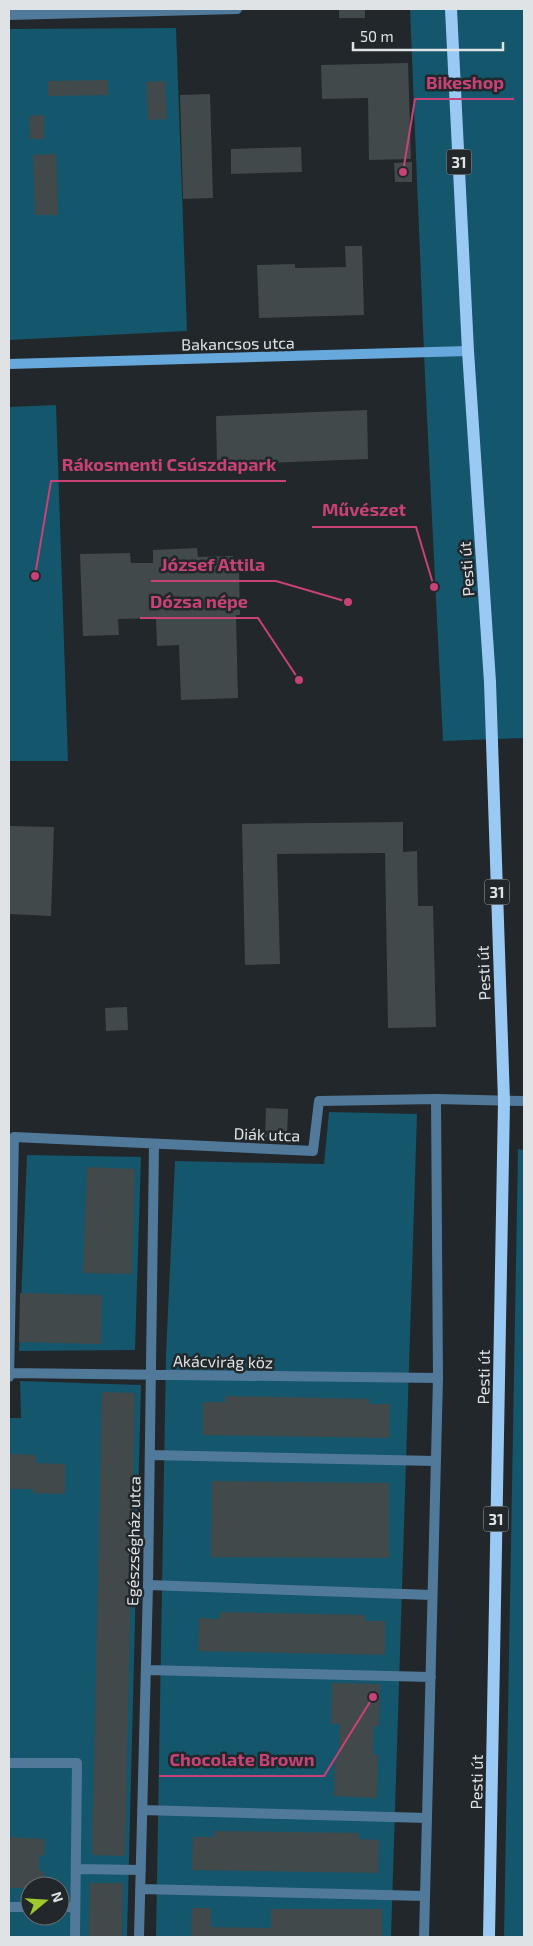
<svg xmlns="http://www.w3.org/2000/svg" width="533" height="1946" viewBox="0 0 533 1946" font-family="'Exo 2',sans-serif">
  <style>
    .green { fill: #14566b; fill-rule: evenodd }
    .building { fill: #41494a }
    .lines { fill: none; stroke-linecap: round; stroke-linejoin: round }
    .street { stroke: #51799a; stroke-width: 10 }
    .secondary { stroke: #67a8dd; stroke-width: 10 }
    .primary { stroke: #9acaf3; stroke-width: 12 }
    .labels { text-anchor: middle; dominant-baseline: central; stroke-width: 5; stroke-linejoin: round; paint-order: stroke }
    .shield { fill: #21272a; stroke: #a6abad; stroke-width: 1 }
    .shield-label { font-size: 15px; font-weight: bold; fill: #dfe3e5 }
    .street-label { font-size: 16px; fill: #dfe3e5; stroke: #21272a }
    .leader { fill: none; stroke: #c84177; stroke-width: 2 }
    .callout-dot { fill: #c84177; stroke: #21272a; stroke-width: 2 }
    .callout-label { font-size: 18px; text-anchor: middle; font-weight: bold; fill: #c84177; stroke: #21272a; stroke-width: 5; stroke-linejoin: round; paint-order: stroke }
  </style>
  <rect width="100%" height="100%" fill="#21272a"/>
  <!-- green -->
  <path class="green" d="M410,9h114v729l-81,3 -18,-364z
    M176,28l11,303 -178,9v-311z
    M56,405l12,356h-59v-354z
    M329,1112l88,2 -26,823h-235l10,-583 9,-193 149,3z
    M518,1149l6,1v787h-20z
    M27,1155l114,2 -6,193 -116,1z
    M20,1381l121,4 -14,552h-118v-519h12zM30,1886h30v30h-30z"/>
  <!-- building -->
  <path class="building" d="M339,9h26v9h-26z
    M408,63l3,96 -42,1 -1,-62 -46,1 -1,-34z
    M108,80v15l-60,1v-15z
    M165,81l2,38 -19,1 -2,-38z
    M210,94l3,104 -30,1 -3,-104z
    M44,115v24h-14l-1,-23z
    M301,147l1,25 -71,2v-25z
    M56,154l2,61h-23l-2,-60z
    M412,162v20h-17l-1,-19z
    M345,246h17l2,69 -105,3 -2,-53 38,-1v4l51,-1z
    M367,410l1,49 -151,6 -1,-49z
    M197,548l1,9 35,-1 1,13h5l1,46h-4l2,83 -57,2 -2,-55 -22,1 -1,-28 -38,1 1,16 -36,1 -3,-82 50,-1 1,10h22v-13z
    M403,822v30l14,-1 1,55h15l3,121 -48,1 -3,-175 -108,1 3,110 -35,1 -3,-141z
    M9,826l45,1 -3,89 -42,-2z
    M127,1007l1,23 -22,1 -1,-23z
    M266,1108l22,1 -1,28h-22z
    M87,1167l48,2 -3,105 -49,-1z
    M20,1293l82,2 -1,49 -82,-2z
    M102,1392l33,1 -10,463 -33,-1z
    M225,1396l144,3v5h21l-1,34 -186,-3v-33h22z
    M9,1454l27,1v8l29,1v30l-32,-1v-4h-24z
    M212,1481l177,2v75l-178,-1z
    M220,1612l145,3v6h20v34l-187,-4 1,-33 21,1z
    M332,1683l48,1 -1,42h-5l-1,29h5l-1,43 -43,-2 1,-38h4l1,-34h-9z
    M214,1831l145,2v6l20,1 -1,33 -186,-3 1,-33h21z
    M9,1837l36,2 -1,17 -5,-1v16h5v15h-14v2h-21z
    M90,1883h33l-1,54h-33z
    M192,1908h19v19l60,1v-19h111v28h-191z"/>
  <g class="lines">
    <!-- street -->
    <path class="street" d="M9,15l228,-6
      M9,1373l429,5
      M9,1377l5,-240 299,14 6,-50 117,-2 88,2
      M150,1455l286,6
      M148,1585l284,10
      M146,1670l285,7
      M9,1763h68l-2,174
      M142,1810l285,8
      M76,1869l65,1
      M140,1889l285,7
      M9,1907h21
      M60,1907h15
      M139,1937l9,-352 6,-440
      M424,1937l14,-559 -2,-279"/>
    <!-- secondary -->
    <path class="secondary" d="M9,364l459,-13"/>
    <!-- primary -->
    <path class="primary" d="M451,9l17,342 22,331 14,419 -15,836"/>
  </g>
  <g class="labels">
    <!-- shield labels -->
    <g class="shield">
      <rect x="446.5" y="149.5" width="25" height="25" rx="4"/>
      <rect x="484.5" y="879.5" width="25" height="25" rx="4"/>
      <rect x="483.5" y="1506.5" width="25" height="25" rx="4"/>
    </g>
    <g class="shield-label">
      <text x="459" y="162">31</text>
      <text x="497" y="892">31</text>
      <text x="496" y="1519">31</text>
    </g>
    <!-- street labels -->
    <g class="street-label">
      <text transform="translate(238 343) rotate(-1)">Bakancsos utca</text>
      <text transform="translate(466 569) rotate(-94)">Pesti út</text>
      <text transform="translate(483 973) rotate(-92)">Pesti út</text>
      <text transform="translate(267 1134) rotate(2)">Diák utca</text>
      <text transform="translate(223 1361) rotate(1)">Akácvirág köz</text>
      <text transform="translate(483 1377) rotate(-89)">Pesti út</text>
      <text transform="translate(133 1541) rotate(-89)">Egészségház utca</text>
      <text transform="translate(476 1782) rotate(-89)">Pesti út</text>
    </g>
  </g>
  <!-- callouts -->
  <path class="leader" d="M403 172L415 99H514M35 576L51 481H286M434 587L416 527H312M348 602L276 581H151M299 680L258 618H140M373 1697L324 1776H159"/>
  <g class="callout-dot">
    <circle cx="403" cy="172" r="5"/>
    <circle cx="35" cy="576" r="5"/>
    <circle cx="434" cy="587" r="5"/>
    <circle cx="348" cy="602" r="5"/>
    <circle cx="299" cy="680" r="5"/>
    <circle cx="373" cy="1697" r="5"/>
  </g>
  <g class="callout-label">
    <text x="465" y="89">Bikeshop</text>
    <text x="169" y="471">Rákosmenti Csúszdapark</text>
    <text x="364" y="516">Művészet</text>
    <text x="213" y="571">József Attila</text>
    <text x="199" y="608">Dózsa népe</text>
    <text x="242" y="1766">Chocolate Brown</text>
  </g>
  <!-- border -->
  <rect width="533" height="1946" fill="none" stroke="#dfe3e5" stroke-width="20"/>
  <!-- north arrow -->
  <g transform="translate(45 1901) rotate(72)"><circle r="24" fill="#21272a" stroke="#6d7275"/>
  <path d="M0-4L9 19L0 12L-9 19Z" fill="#a0c92c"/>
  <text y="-8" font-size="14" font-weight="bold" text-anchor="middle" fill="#dfe3e5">N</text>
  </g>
  <!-- scale -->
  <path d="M353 42v8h150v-8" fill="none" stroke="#dfe3e5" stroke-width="2.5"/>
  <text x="360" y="42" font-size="15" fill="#dfe3e5" stroke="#21272a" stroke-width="4" paint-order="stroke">50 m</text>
</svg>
